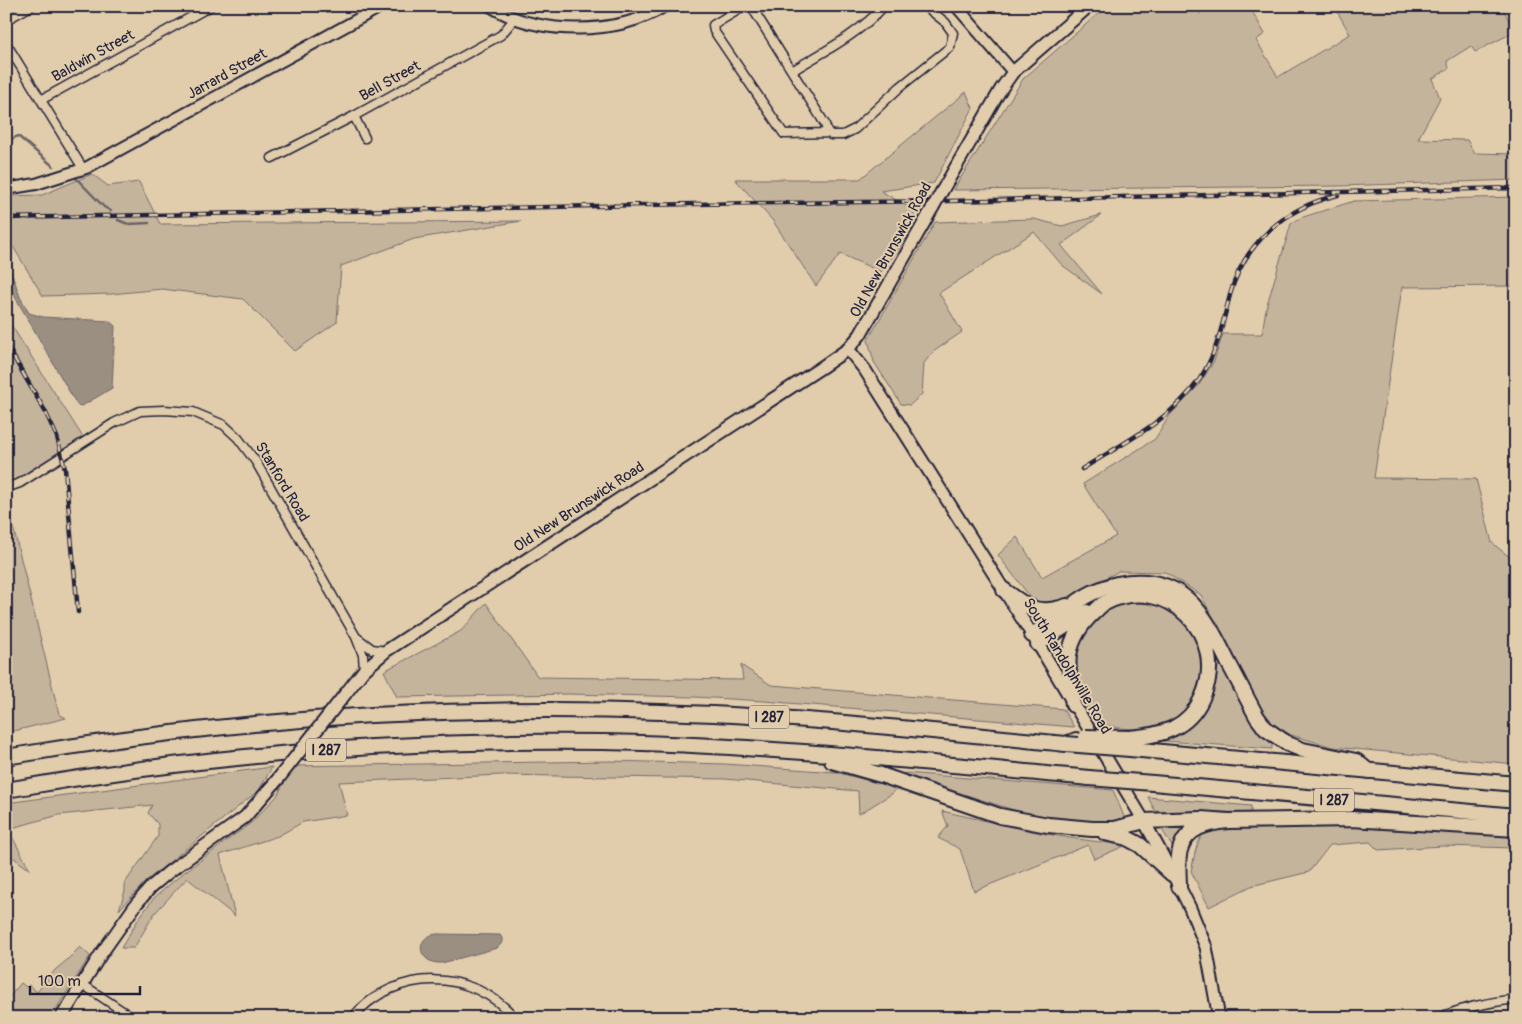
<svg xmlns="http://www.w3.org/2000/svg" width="1522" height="1024" viewBox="0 0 1522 1024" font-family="Pangolin,sans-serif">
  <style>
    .green { fill: #c5b49c; stroke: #746b6c }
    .water { fill: #9b8f82; stroke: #6b6366 }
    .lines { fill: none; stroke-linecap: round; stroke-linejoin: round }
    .stream { stroke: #6b6366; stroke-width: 2.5 }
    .minor-casing { stroke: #22223b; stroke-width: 11 }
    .tertiary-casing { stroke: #22223b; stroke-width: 14 }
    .secondary-casing { stroke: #22223b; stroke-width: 15 }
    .motorway-casing { stroke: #22223b; stroke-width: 18 }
    .minor { stroke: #e1cdac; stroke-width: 8 }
    .tertiary { stroke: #e1cdac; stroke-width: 10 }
    .secondary { stroke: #e1cdac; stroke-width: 11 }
    .motorway { stroke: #e1cdac; stroke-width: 14 }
    .rail-casing { stroke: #22223b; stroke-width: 4.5 }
    .rail { stroke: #e1cdac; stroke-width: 2.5; stroke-dasharray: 8; stroke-linecap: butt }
    .secondary-bridge-casing { stroke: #22223b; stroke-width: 15; stroke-linecap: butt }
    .motorway-bridge-casing { stroke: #22223b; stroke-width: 18; stroke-linecap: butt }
    .secondary-bridge { stroke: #e1cdac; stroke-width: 11 }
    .motorway-bridge { stroke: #e1cdac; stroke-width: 14 }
    .labels { text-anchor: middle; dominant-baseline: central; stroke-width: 4; stroke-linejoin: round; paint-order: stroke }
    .shield { fill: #e1cdac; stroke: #5b555d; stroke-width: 1 }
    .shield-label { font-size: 14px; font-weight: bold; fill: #22223b }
    .street-label { font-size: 15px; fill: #22223b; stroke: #e1cdac }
  </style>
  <rect width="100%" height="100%" fill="#e1cdac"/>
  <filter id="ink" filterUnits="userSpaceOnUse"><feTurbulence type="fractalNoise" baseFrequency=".02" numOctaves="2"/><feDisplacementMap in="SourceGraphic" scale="10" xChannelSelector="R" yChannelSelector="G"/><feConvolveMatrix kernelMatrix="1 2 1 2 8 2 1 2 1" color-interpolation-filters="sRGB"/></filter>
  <g filter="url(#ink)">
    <!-- green -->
    <path class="green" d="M1107,6h39l6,6 6,-6h35l7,8 9,-8h40l16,28 -9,6 22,37 72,-43 -16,-28h168l12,26 -39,20 -4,-6 -24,15 2,7 -17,11 8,19 -22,41 49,1 7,13 42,1v26l-177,6 -386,4 70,-111z
      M966,92l7,16 -39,75 -53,8 34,20 -5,23 -29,38 -41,-18 -24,32 -43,-65 -38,-42h125z
      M92,174l16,12 31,-4 21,42 361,-3 -107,18 -73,27 -4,56 -42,29 -52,-52 -81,-10 -51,5 -68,2 -34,-56h-3v-44l36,-1z
      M1516,197v89l-114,1 -28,191 102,1 16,64 24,19v202l-183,-17 -42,-12 -23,-12 -67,-128 -36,-23 -46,-1 -42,22 -26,11 -17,-2 -36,-47 19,-18 25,40 74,-41 -33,-52 72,-45 15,-24 29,-30 15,-24 9,-27h39l4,-26 25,-84 9,-6 54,-17z
      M1101,215l-40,30 41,49 -40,-29 -28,-33 -95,61 23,39 -29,20 -9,11 -2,31 -12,11 -9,-1 -27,-42 -6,-22 67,-118 99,-3 28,7z
      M6,317l80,125 -80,46z
      M6,498l53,216 7,4 -60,15z
      M486,603l52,74 205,3 -2,-15 30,20 292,24 11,18 -310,-26 -69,-4 -127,-3 -171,3 -13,-26 77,-40z
      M1122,603h27l23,8 9,5 17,20 7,34 -11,34 -12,13 -14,8 -16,5 -33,-2 -23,-5c-9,-14 -19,-29 -23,-45 0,-5 1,-11 1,-16 1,-31 22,-47 48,-59z
      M1217,655l17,35h2l19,34 17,21v4l-120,-9 12,-3 49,-59h3l2,-12z
      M610,761l115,3 110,8 62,16 -4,5 -34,21 -1,-23 -133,-12 -223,-4 -163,7 8,33 -44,7 -25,14 -58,19 15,61 -48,-38 -33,36 -20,34h-13l18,-30 15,-20 28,-24 70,-52 25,-26 16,-30z
      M272,767l-15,27h-3l-108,87 -27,29 6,-19v-8l33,-47v-12l-10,-11 4,-8 -93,10 -51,14 22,41 -24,-18v-49z
      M906,773l207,17 12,29 -28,5 -77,-12 -120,-38z
      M1148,797l103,9v7l-60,-2 -16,2 -20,-2z
      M942,811c24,5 47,11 71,16 38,9 76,14 114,18l-33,14 -6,-14 -114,46 -14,-42 -22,-11 10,-12z
      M1197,823l-23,25h-1l-12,-20v-2z
      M1212,827h160l144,10v11l-73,-2 -65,4 -8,-8 -40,3 -21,27 -58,14 -42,21 -18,-36c4,-15 5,-37 21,-44z
      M80,947l10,9 -40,62h-44v-17l15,-18 5,4 3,-2 8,7 18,-22 11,-9z"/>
    <!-- water -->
    <path class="water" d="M6,261l2,1 12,35 9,16 14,4 66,4 6,5 -3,62 -30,18 -5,-1 -71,-124z
      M437,934l63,1 2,3v5l-5,5 -55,15c-24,2 -29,-27 -5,-29z"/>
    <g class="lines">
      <!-- stream -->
      <path class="stream" d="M6,142l12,-6 35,30
        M75,177l29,30 7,4
        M118,220l10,4 21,-1"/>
      <!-- minor casing -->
      <g class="minor-casing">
        <path id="minor" d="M745,6l-32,19 1,6 70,103 45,-1 2,2h12l12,-6 45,-42 50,-40 3,-14 -8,-11 -20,-16
          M751,6l74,118 2,7 2,2
          M6,20l25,-14
          M6,43l76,124 4,1
          M792,71c31,-19 67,-37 92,-65
          M41,100l170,-94
          M354,116l11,22
          M272,158l82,-42 147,-81 14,-17
          M6,488l14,-5 94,-60 26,-12 24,-1 29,2 31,13 14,13 18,24 100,175 7,18 1,15
          M356,637l16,12 14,2
          M82,984l51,34
          M352,1018c43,-51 120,-50 163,0
          M1437,1018c26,-10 51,-16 79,-19"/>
      </g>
      <!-- tertiary casing -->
      <g class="tertiary-casing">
        <path id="tertiary" d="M490,6c48,30 127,30 175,0
          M956,6l57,66
          M6,189l30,-5 50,-16 296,-162"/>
      </g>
      <!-- secondary casing -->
      <g class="secondary-casing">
        <path id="secondary" d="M942,191l59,-102 12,-17 76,-66
          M848,349l17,21 173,274 106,177 35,65 11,22 16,39 13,71
          M346,693l18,-23 22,-19 433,-282 29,-20 12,-14 73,-128
          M61,1018l40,-64 36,-51 14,-16 19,-16 75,-54 33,-38"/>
      </g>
      <!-- motorway casing -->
      <g class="motorway-casing">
        <path id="motorway" d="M1004,590c24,18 33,26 63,16
          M1032,635l39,-26c7,-12 33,-22 46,-25 65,-13 87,29 111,78 10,18 19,37 29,55l9,12 22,15 15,6 53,11 12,10
          M1038,644l49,-32
          M1073,705c-2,-16 -6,-34 -4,-50 3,-16 12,-31 24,-42 4,-3 7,-8 12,-10 60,-32 126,32 97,95 -14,31 -40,37 -72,40
          M1130,749l386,35
          M6,757c216,-37 436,-53 655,-45 135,4 270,19 405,32l10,-4
          M832,761l49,14 119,41 48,9 44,4h23l29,-8 57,-2 27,2
          M1153,783l363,33
          M6,790c198,-35 398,-51 598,-48 162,3 324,21 485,36
          M1105,833l22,5 13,7 32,29
          M1179,886c0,-12 -2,-25 1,-36 6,-23 28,-27 48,-29l123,-2 165,10"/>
      </g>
      <!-- minor -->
      <use href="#minor" class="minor"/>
      <!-- tertiary -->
      <use href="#tertiary" class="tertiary"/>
      <!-- secondary -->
      <use href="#secondary" class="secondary"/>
      <!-- motorway -->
      <use href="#motorway" class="motorway"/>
      <!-- rail casing -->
      <g class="rail-casing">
        <path id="rail" d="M6,218l688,-14 255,-3 567,-13
          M6,344l39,67 12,26 8,32 13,143
          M1082,469c41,-26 88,-48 117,-89 18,-26 23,-55 31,-85 14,-52 56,-88 108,-100"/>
      </g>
      <!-- rail -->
      <use href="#rail" class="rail"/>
      <!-- secondary-bridge casing -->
      <g class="secondary-bridge-casing">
        <path id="secondary-bridge" d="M933,207l9,-16
          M278,779l68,-86"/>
      </g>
      <!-- motorway-bridge casing -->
      <g class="motorway-bridge-casing">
        <path id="motorway-bridge" d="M1086,737l44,1
          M1066,744l64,5
          M1089,778l64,5"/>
      </g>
      <!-- secondary-bridge -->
      <use href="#secondary-bridge" class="secondary-bridge"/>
      <!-- motorway-bridge -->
      <use href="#motorway-bridge" class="motorway-bridge"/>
    </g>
  </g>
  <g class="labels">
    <!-- shield labels -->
    <g class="shield">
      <rect x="749" y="705.5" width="40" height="23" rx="4"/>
      <rect x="306" y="738.5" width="40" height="23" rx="4"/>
      <rect x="1314" y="788.5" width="40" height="23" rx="4"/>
    </g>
    <g class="shield-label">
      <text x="769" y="717">I 287</text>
      <text x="326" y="750">I 287</text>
      <text x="1334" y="800">I 287</text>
    </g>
    <!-- street labels -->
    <g class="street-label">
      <text transform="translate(93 56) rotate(-29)">Baldwin Street</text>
      <text transform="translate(227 74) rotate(-29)">Jarrard Street</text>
      <text transform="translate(390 81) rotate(-29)">Bell Street</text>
      <text transform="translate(891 250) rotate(-61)">Old New Brunswick Road</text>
      <text transform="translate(282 482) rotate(59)">Stanford Road</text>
      <text transform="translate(579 507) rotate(-33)">Old New Brunswick Road</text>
      <text transform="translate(1067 666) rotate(59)">South Randolphville Road</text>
    </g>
  </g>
  <!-- margin -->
  <rect width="1522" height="1024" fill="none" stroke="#e1cdac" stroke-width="25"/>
  <rect x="12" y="12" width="1497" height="999" fill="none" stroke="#22223b" stroke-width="2" filter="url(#ink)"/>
  <!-- scale -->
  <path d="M30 986v8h110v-8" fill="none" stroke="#22223b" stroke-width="2.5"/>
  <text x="38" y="986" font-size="15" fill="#22223b" stroke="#e1cdac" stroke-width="4" paint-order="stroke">100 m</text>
</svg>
